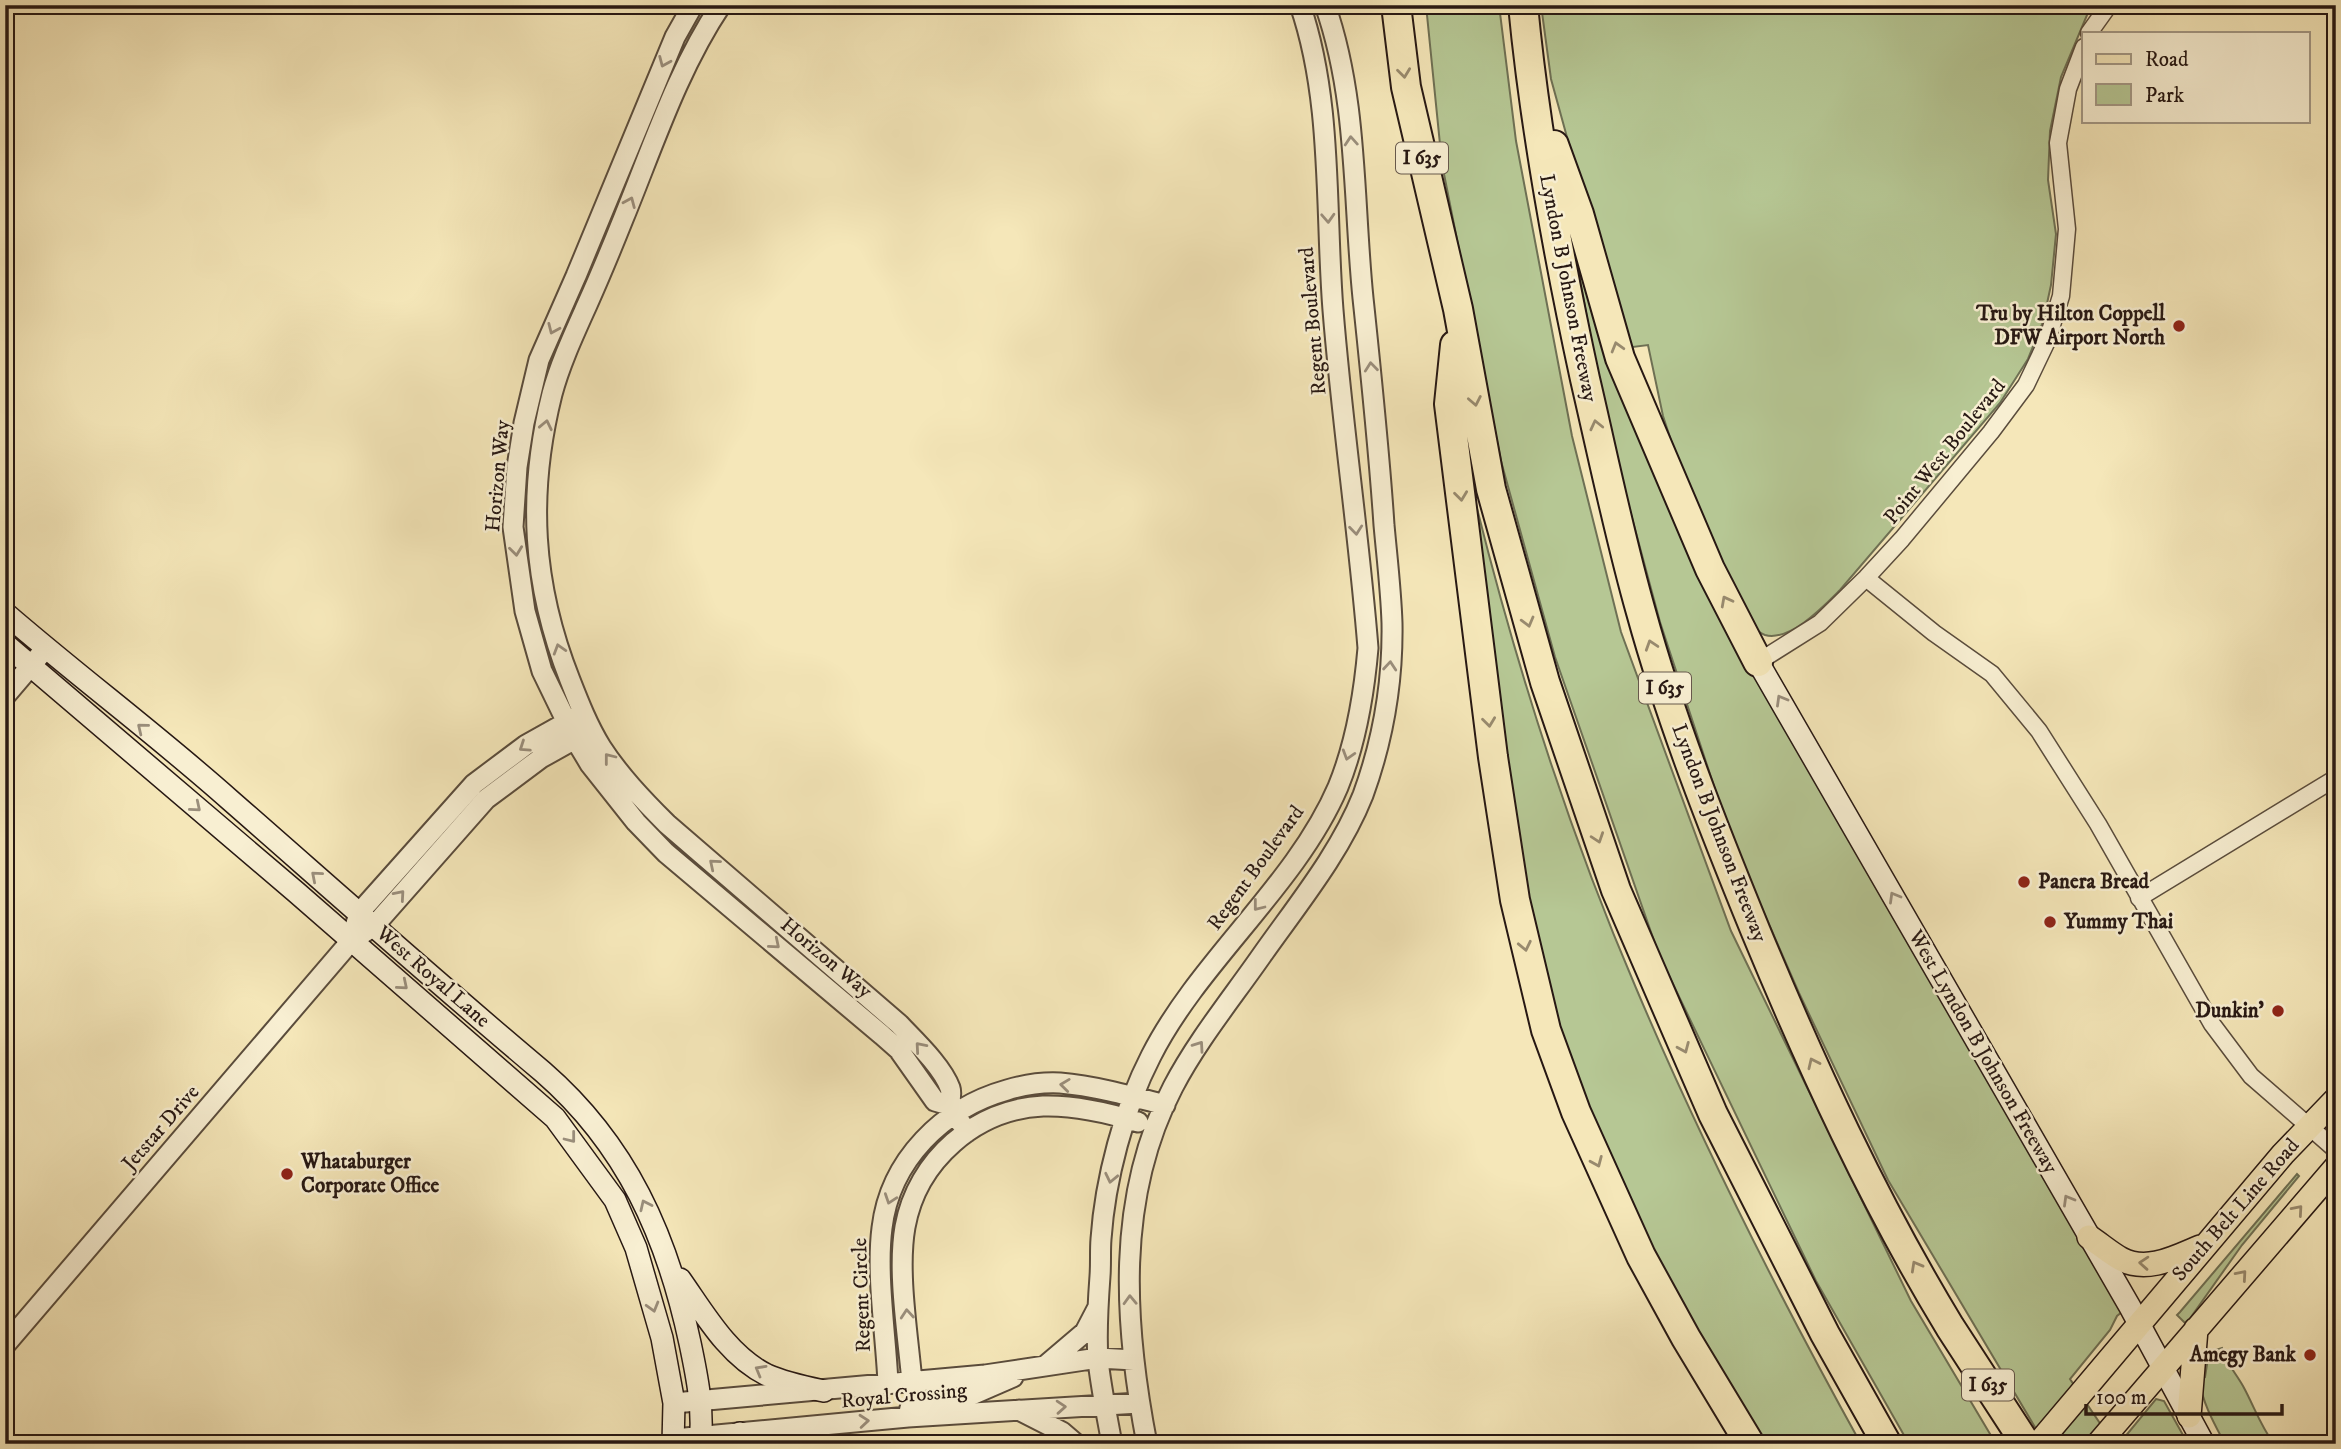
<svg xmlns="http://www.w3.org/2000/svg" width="2341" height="1449" viewBox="0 0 2341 1449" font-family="'IM FELL DW Pica',serif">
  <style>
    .green { fill: #b6c794; stroke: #6e7054; stroke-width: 2 }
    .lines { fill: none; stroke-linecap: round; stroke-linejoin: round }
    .minor-casing { stroke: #5a4c3c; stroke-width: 19 }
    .tertiary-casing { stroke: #5a4c3c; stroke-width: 23 }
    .secondary-casing { stroke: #271813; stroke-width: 24 }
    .primary-casing { stroke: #271813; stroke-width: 26 }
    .motorway-casing { stroke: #271813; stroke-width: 32 }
    .minor { stroke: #f8efd2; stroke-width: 16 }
    .tertiary { stroke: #f8efd2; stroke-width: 19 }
    .secondary { stroke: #f8efd2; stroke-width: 21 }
    .primary { stroke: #f5e7b9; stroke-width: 23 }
    .motorway { stroke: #f5e7b9; stroke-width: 28 }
    .oneway { stroke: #9a8e7c }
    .oneway2 { stroke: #988a6e }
    .poi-dot { fill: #8f2418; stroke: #f8efd2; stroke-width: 2.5 }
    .labels { text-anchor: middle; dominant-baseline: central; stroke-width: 5; stroke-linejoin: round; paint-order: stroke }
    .shield { fill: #f8efd2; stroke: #66584c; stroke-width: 2 }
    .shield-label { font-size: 19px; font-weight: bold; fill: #271813 }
    .street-label { font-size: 21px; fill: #271813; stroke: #f8efd2 }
    .poi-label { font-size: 21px; font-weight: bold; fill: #271813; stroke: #f8efd2; text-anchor: end }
  </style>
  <rect width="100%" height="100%" fill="#f5e7b9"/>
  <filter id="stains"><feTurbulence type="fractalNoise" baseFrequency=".00286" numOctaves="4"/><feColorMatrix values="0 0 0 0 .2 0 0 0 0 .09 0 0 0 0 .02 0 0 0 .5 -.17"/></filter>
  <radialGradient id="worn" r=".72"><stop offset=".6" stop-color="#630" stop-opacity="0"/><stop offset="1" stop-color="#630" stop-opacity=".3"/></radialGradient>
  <!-- green -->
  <path class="green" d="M1426,5h73l17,136 56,295 49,196 110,299 180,370 85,143h-87l-93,-163 -157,-326 -104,-298 -54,-196 -59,-297z
    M1541,5h554l-8,10 -26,62 -11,54 -2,49 8,54 -5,51 -8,37 -15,37 -28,44 -160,187c-16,16 -50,52 -75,45 -5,-2 -10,-6 -14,-9l-66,-143 -22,-67 -15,-71 -23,3 -74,-269z
    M1572,237l43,130 66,171 57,107 140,246 244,421 -5,4 -7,14 -40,49 44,65h-69l-157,-264 -89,-187 -69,-158 -70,-213 -53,-197z
    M1470,480c42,173 96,345 166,508 66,156 143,308 225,456h-99l-81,-133 -105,-227 -49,-170z
    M2297,1174l2,2 -57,69 -56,79 -9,-9 3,-3z
    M2222,1348c4,15 13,24 21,38 11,20 17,39 31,58h-49c-11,-21 -22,-40 -26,-64l6,-3 4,-25z
    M2156,1399l8,2 24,43h-69z"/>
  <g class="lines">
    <!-- minor casing -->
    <g class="minor-casing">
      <path id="minor" d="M2089,33l20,-28
        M1866,578l68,55 58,41 47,57 59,93 114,200 39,52 85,74
        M1758,662l62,-39 46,-45 36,-39 89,-107 35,-47 21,-44 14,-45 6,-67 -9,-86 10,-54 16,-42
        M2139,898l192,-117 5,4"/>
    </g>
    <!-- tertiary casing -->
    <g class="tertiary-casing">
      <path id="tertiary" d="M693,5l-18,32 -99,239 -37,84 -15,63 -7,44 -4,60 12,84 17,60 33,68 15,25 46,58 30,31 216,182 17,15 36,51 14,4 18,27
        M721,5c-43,64 -68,141 -97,212 -12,30 -24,59 -37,88 -13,29 -27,59 -35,89 -25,100 -20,190 18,286 9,23 18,46 31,67 18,28 42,53 66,77l232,200c16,17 43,42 51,64 2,6 0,12 -1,17
        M5,696l41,-48
        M355,927l4,-14 115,-129 52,-39 50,-28
        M5,1345l346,-404 23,-15 112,-127 55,-41 43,-24
        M1045,1366l40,-34 12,-23
        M912,1382c-4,-47 -15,-110 -7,-155 12,-67 71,-118 138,-121 31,-1 66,7 95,16
        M888,1383c-2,-47 -12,-109 -6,-155 8,-68 61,-120 125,-138 17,-5 35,-8 53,-7 35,3 71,13 105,22
        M674,1403l311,-28 113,-17 36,2
        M1019,1410l43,22 14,12
        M908,1417l2,-9 6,-5 51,-6 46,-20
        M674,1439l234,-22 231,-14
        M1112,1444c-5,-28 -11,-56 -14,-84 -2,-28 0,-57 2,-84 1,-13 0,-25 1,-37 4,-59 23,-131 50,-183 48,-95 145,-171 187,-269 18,-44 26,-92 30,-139 -9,-113 -26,-225 -35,-338 -8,-100 0,-209 -33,-305
        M1147,1444c-23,-119 -32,-246 26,-357 24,-46 59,-89 89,-132 36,-51 78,-102 101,-160 20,-55 30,-113 29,-172 -1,-32 -5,-65 -8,-98 -5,-76 -13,-151 -21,-227 -10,-98 -5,-199 -38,-293"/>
    </g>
    <!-- secondary casing -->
    <g class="secondary-casing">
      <path id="secondary" d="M5,613c74,64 152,122 225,187 104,91 207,183 313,272 84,73 124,164 147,271 7,33 14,68 10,101
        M5,644l291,248 259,226 60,82 21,48 26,90 12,65 -1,41
        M1758,662l372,645 74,137
        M680,1279c24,34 48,77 87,96 18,8 38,12 57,16
        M724,1444l16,-11"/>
    </g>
    <!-- primary casing -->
    <g class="primary-casing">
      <path id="primary" d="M2089,1237c11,7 21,16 32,22 26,14 55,-2 79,-12
        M2189,1416l7,-87
        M2038,1444l245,-290 53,-55
        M2098,1444l238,-277"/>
    </g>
    <!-- motorway casing -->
    <g class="motorway-casing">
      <path id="motorway" d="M1396,5l10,82 52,222 33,180 54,193 71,208 97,224 112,220 62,110
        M1523,5c12,126 35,250 62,374 18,77 34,156 56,233 30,109 72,215 115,320 56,135 118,270 194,395 25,39 51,78 76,117
        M1554,145l25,69 41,144 90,211 48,93
        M1455,345l-6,59 44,353 22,143 31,130 30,82 65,144 45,82 64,106"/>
    </g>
    <!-- minor -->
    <use href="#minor" class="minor"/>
    <!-- tertiary -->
    <use href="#tertiary" class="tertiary"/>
    <!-- secondary -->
    <use href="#secondary" class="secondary"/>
    <!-- primary -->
    <use href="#primary" class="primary"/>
    <!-- motorway -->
    <use href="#motorway" class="motorway"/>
  </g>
  <!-- one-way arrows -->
  <defs><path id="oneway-chevron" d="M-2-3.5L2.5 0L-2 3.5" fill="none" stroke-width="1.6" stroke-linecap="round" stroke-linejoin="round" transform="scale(1.75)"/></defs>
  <g class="oneway">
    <use href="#oneway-chevron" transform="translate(664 62) rotate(113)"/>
    <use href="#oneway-chevron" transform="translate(1351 141) rotate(-94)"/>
    <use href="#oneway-chevron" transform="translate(630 202) rotate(-67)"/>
    <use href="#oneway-chevron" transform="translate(1328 218) rotate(87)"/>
    <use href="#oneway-chevron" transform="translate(553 329) rotate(114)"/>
    <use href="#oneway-chevron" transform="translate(1371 367) rotate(-96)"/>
    <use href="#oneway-chevron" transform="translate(546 425) rotate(-78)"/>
    <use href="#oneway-chevron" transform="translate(1356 530) rotate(84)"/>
    <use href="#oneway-chevron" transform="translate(516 551) rotate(83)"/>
    <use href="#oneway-chevron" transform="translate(559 649) rotate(-107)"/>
    <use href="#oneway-chevron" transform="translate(1390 666) rotate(-85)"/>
    <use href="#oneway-chevron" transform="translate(1781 700) rotate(-120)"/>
    <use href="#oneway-chevron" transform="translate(142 728) rotate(-141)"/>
    <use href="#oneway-chevron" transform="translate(524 747) rotate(146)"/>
    <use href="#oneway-chevron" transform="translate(1348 755) rotate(107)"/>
    <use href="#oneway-chevron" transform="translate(609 758) rotate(-128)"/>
    <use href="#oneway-chevron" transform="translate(196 807) rotate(40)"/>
    <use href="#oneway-chevron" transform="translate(714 864) rotate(-140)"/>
    <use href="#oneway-chevron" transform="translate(316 876) rotate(-139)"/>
    <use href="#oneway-chevron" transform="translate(400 895) rotate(-49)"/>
    <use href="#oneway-chevron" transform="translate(1894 897) rotate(-120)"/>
    <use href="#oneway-chevron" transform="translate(1258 906) rotate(128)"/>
    <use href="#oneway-chevron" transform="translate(775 944) rotate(40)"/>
    <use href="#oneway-chevron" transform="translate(403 985) rotate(40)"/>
    <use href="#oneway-chevron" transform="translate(1199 1046) rotate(-55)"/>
    <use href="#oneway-chevron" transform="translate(920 1047) rotate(-131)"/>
    <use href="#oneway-chevron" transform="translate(1065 1085) rotate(-173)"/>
    <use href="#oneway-chevron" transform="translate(571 1138) rotate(52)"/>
    <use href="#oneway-chevron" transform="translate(1111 1178) rotate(102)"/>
    <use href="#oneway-chevron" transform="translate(890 1199) rotate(109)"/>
    <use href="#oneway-chevron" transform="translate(2068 1200) rotate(-120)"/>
    <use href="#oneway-chevron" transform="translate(645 1205) rotate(-115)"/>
    <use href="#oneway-chevron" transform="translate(1130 1300) rotate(-92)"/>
    <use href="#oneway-chevron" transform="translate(653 1307) rotate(74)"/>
    <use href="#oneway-chevron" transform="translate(907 1314) rotate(-95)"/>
    <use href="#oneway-chevron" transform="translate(760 1370) rotate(-150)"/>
    <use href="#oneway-chevron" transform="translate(1061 1407) rotate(-4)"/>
    <use href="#oneway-chevron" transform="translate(864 1421) rotate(-5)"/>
  </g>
  <g class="oneway2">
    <use href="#oneway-chevron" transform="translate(1404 73) rotate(83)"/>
    <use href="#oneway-chevron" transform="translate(1617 347) rotate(-106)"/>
    <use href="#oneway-chevron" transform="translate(1475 401) rotate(79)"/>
    <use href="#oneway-chevron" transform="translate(1596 425) rotate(-103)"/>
    <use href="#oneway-chevron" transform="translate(1461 496) rotate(83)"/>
    <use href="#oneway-chevron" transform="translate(1726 601) rotate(-118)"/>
    <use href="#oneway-chevron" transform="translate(1528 622) rotate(75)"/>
    <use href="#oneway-chevron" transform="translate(1651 645) rotate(-108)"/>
    <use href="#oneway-chevron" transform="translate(1489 722) rotate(83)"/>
    <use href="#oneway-chevron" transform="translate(1598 838) rotate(71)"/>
    <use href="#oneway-chevron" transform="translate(1525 946) rotate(78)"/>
    <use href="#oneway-chevron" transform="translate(1684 1048) rotate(67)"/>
    <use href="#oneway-chevron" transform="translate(1813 1063) rotate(-115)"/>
    <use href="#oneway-chevron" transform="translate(1597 1162) rotate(67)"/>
    <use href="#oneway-chevron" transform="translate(2298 1210) rotate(-49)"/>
    <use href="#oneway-chevron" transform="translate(2144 1263) rotate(-176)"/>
    <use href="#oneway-chevron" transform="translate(1916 1266) rotate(-119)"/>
    <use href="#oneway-chevron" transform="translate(2242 1275) rotate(-49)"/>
  </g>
  <!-- markers -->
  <g class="poi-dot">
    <circle cx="2179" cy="326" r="7"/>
    <circle cx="2024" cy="882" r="7"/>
    <circle cx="2050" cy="922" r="7"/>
    <circle cx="2278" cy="1011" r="7"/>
    <circle cx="287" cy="1174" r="7"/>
    <circle cx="2310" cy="1355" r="7"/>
  </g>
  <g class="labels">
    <!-- shield labels -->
    <g class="shield">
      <rect x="1396" y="142.5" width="52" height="31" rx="5"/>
      <rect x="1639" y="672.5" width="52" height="31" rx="5"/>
      <rect x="1962" y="1369.5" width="52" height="31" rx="5"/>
    </g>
    <g class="shield-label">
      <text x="1422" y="158">I 635</text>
      <text x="1665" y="688">I 635</text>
      <text x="1988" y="1385">I 635</text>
    </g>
    <!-- street labels -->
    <g class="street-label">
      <text transform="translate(1568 288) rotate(79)">Lyndon B Johnson Freeway</text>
      <text transform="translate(1313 321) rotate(-95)">Regent Boulevard</text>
      <text transform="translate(1945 452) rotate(-51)">Point West Boulevard</text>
      <text transform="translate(498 476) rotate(-85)">Horizon Way</text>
      <text transform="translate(1719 833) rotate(69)">Lyndon B Johnson Freeway</text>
      <text transform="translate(1256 868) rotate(-54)">Regent Boulevard</text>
      <text transform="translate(826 958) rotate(40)">Horizon Way</text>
      <text transform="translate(433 977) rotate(41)">West Royal Lane</text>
      <text transform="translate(1983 1052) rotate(60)">West Lyndon B Johnson Freeway</text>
      <text transform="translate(161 1128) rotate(-49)">Jetstar Drive</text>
      <text transform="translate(2236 1210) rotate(-49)">South Belt Line Road</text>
      <text transform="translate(862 1295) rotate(-92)">Regent Circle</text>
      <text transform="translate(904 1396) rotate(-5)">Royal Crossing</text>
    </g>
    <!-- poi labels -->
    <g class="poi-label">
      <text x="2165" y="314">Tru by Hilton Coppell<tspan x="2165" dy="24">DFW Airport North</tspan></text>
      <text x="2038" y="882" text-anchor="start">Panera Bread</text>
      <text x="2064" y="922" text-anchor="start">Yummy Thai</text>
      <text x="2264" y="1011">Dunkin'</text>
      <text x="301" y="1162" text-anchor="start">Whataburger<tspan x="301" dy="24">Corporate Office</tspan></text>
      <text x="2296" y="1355">Amegy Bank</text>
    </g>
  </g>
  <!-- margin -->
  <rect width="2341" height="1449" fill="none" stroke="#f5e7b9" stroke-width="28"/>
  <rect x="7" y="7" width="2327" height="1435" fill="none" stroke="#271813" stroke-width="3.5"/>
  <rect x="14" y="14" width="2313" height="1421" fill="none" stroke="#271813" stroke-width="2"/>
  <!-- legend -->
  <rect x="2082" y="32" width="228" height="91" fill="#f8efd2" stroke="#a49986" stroke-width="2"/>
  <rect x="2096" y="54" width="35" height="10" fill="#f5e7b9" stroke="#a49986" stroke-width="2"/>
  <text x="2145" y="66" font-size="21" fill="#271813">Road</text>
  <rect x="2096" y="84" width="35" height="21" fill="#b6c794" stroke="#a49986" stroke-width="2"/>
  <text x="2145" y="102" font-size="21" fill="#271813">Park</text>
  <!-- scale -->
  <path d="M2086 1404v10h196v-10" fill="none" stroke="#271813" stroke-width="3.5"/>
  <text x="2096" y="1404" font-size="21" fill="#271813" stroke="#f8efd2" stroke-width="5" paint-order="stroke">100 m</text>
  <rect width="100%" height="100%" filter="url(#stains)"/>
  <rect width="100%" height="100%" fill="url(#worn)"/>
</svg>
